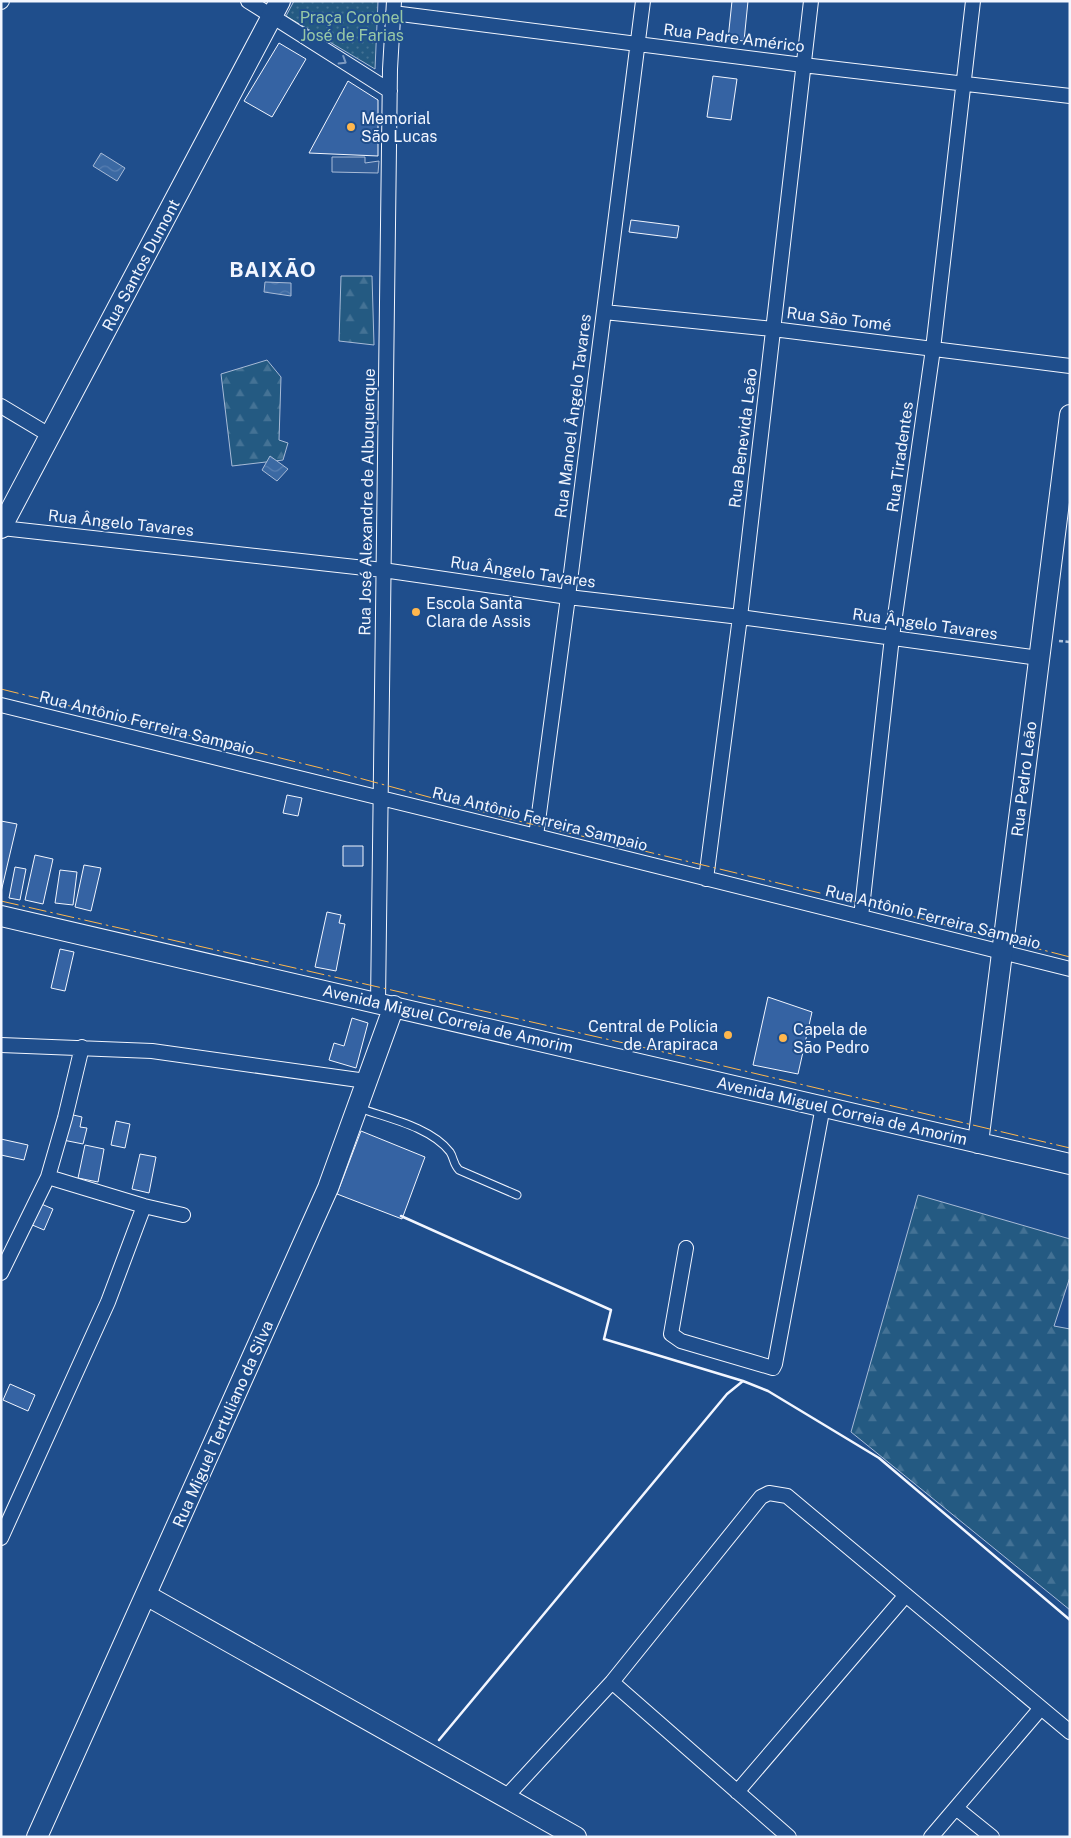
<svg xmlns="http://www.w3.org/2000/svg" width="1071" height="1838" viewBox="0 0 1071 1838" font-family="'Public Sans',sans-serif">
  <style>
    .forest { fill: url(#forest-firs); stroke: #a8bbd7 }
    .park { fill: url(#park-dots); stroke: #a8bbd7 }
    .parking { fill: #305b95; stroke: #a8bbd7 }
    .water { fill: url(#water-waves); stroke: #a8bbd7 }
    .building { fill: #3563a3; stroke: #f2f6ff }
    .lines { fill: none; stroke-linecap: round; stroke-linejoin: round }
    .lane-casing { stroke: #f2f6ff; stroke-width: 9 }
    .street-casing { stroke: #f2f6ff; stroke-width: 16 }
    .secondary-casing { stroke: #f2f6ff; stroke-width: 22 }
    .path { stroke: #b3c4dc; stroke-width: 2.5; stroke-dasharray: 4 2.5; stroke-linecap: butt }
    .lane { stroke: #1f4e8c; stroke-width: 7 }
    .street { stroke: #1f4e8c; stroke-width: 14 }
    .secondary { stroke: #1f4e8c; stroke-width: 20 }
    .wall { stroke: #f2f6ff; stroke-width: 2.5 }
    .power { stroke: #ffb74d; stroke-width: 1; stroke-dasharray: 18 4 2.5 4; stroke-linecap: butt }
    .oneway { stroke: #7e9ac0 }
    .poi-dot { fill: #ffb74d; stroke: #1f4e8c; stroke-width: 2 }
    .labels { text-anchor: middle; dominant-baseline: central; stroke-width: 4; stroke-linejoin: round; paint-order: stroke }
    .park-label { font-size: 16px; fill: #97c8a6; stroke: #1f4e8c }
    .street-label { font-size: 16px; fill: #f2f6ff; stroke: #1f4e8c }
    .poi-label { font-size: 16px; fill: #f2f6ff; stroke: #1f4e8c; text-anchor: start }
    .district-label { font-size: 21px; font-weight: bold; letter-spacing: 1px; fill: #f2f6ff; stroke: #1f4e8c }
  </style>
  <defs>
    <pattern id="forest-firs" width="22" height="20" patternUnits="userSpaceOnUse" patternTransform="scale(1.25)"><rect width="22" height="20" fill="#245a82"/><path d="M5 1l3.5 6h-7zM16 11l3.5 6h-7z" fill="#447295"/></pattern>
    <pattern id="park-dots" width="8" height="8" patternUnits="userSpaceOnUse" patternTransform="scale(1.25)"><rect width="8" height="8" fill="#245a82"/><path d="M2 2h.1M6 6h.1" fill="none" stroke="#447295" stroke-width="1.8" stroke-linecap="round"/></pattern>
    <pattern id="water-waves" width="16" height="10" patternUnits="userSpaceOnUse" patternTransform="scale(1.25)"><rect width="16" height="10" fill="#3b69a3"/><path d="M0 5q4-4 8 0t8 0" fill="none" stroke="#587fb1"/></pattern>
  </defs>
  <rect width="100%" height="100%" fill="#1f4e8c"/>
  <!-- forest -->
  <path class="forest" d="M341,276h31l2,69 -35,-4z
    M267,360l14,17 -2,63 9,3 -5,17 -51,6 -11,-92z
    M918,1195l152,44v38l-16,49 16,3v281l-219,-178z"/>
  <!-- park -->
  <path class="park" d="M294,1h84l-3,68 -89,-53z"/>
  <!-- parking -->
  <path class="parking" d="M332,157h33v6l14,-2 -1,12 -46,-1z"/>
  <!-- water -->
  <path class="water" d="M101,153l24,15 -8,13 -24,-15z
    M265,282l26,1v13l-27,-4z
    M270,456l18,13 -11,12 -15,-11z"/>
  <!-- building -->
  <path class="building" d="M732,1h16l-4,40 -16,-2z
    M279,43l27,16 -34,58 -28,-16z
    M713,76l24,3 -6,41 -24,-3z
    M348,81l30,19v56l-69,-3z
    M631,220l48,6 -2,12 -48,-6z
    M287,795l15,3 -4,18 -15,-3z
    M1,821l16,3 -16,68z
    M343,846h20v20h-20z
    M35,855l18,4 -10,45 -18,-4z
    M84,865l17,3 -10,43 -16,-4z
    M15,867l11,2 -6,31 -11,-2z
    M60,870l17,2 -4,33 -18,-2z
    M327,912l14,3 -2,8 6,1 -9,47 -21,-4z
    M60,949l14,3 -9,39 -14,-3z
    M768,997l44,15 -14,62 -45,-9z
    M352,1018l16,5 -12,45 -27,-8 5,-17 10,3z
    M69,1114l13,3 -2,10 7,1 -4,16 -20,-4z
    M116,1121l14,3 -5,24 -14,-3z
    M361,1131l64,26 -23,62 -65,-25z
    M1,1139l27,6 -4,15 -23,-5z
    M85,1145l19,4 -6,33 -20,-4z
    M140,1154l16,3 -7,36 -17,-4z
    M39,1203l14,6 -9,21 -14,-6z
    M10,1384l25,11 -7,16 -25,-11z"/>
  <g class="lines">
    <!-- lane casing -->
    <g class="lane-casing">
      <path id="lane" d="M359,1108c28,10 72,19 91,44 4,6 3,12 9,18l58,25"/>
    </g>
    <!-- street casing -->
    <g class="street-casing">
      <path id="street" d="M248,1l142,90
        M1,2l1,-1
        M393,13l410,52 267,31
        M604,312l169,17 297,37
        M1,406l50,30
        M2,528l381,42 185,27 172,20 299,41
        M1,705l535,131 534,133
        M536,836l32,-239 75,-596
        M706,879l34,-262 71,-616
        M861,917l31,-280 41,-288 40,-348
        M378,1003l12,-934 4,-68
        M1,1045l151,6 214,30
        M48,1177l96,29 39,9
        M686,1248l-15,86 10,7 92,27 2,-4 48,-258
        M1,1273l47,-96 17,-59 17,-71
        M1,1538l107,-236 36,-96
        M612,1682l177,155
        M737,1792l169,-197
        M506,1797l106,-115 149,-185 8,-4 18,3 283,236
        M956,1808l36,29
        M931,1837l110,-129"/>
    </g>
    <!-- secondary casing -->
    <g class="secondary-casing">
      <path id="secondary" d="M1,528l279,-527
        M1,916l1069,248
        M978,1143l92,-728
        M146,1595l430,242
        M37,1837l291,-649 66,-182"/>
    </g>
    <!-- path -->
    <path class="path" d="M1059,641l11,1"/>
    <!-- lane -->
    <use href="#lane" class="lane"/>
    <!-- street -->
    <use href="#street" class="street"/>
    <!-- secondary -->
    <use href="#secondary" class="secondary"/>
    <!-- wall -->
    <path class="wall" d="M401,1216l210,94 -7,29 139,42
      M439,1740l288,-346 16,-13 25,10 111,67 191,162"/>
    <!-- power -->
    <path class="power" d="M1,689l336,83 169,46 335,80 229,59
      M1,901l693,158 376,89"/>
  </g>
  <!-- one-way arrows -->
  <defs><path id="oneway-chevron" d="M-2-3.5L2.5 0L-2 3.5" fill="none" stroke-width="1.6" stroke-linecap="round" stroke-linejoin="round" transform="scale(1.25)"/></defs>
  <use class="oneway" href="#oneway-chevron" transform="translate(343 61) rotate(32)"/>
  <!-- markers -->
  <g class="poi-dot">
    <circle cx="351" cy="127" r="5"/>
    <circle cx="416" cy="612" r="5"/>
    <circle cx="728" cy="1035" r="5"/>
    <circle cx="783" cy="1038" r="5"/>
  </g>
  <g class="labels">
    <!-- park labels -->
    <g class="park-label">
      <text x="352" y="17">Praça Coronel<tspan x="352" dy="18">José de Farias</tspan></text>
    </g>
    <!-- street labels -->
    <g class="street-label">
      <text transform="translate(734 38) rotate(7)">Rua Padre Américo</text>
      <text transform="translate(141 265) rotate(-62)">Rua Santos Dumont</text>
      <text transform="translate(839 319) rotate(7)">Rua São Tomé</text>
      <text transform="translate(573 416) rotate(-83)">Rua Manoel Ângelo Tavares</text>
      <text transform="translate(743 438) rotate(-83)">Rua Benevida Leão</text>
      <text transform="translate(900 457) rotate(-82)">Rua Tiradentes</text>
      <text transform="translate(367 502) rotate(-89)">Rua José Alexandre de Albuquerque</text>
      <text transform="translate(121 523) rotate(6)">Rua Ângelo Tavares</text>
      <text transform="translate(523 572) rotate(8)">Rua Ângelo Tavares</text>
      <text transform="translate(925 624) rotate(8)">Rua Ângelo Tavares</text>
      <text transform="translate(147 723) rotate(14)">Rua Antônio Ferreira Sampaio</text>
      <text transform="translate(1024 779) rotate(-83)">Rua Pedro Leão</text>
      <text transform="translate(540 819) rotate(14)">Rua Antônio Ferreira Sampaio</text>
      <text transform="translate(933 917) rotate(14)">Rua Antônio Ferreira Sampaio</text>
      <text transform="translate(448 1019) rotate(13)">Avenida Miguel Correia de Amorim</text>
      <text transform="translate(842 1111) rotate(13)">Avenida Miguel Correia de Amorim</text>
      <text transform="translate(223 1424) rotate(-66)">Rua Miguel Tertuliano da Silva</text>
    </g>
    <!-- poi labels -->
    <g class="poi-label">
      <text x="361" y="118">Memorial<tspan x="361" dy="18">São Lucas</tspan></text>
      <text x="426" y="603">Escola Santa<tspan x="426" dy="18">Clara de Assis</tspan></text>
      <text x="718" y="1026" text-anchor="end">Central de Polícia<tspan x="718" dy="18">de Arapiraca</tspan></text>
      <text x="793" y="1029">Capela de<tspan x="793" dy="18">São Pedro</tspan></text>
    </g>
    <!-- district labels -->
    <g class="district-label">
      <text x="273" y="269">BAIXÃO</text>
    </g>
  </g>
  <!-- border -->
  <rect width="1071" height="1838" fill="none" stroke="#f2f6ff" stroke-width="5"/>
</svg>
